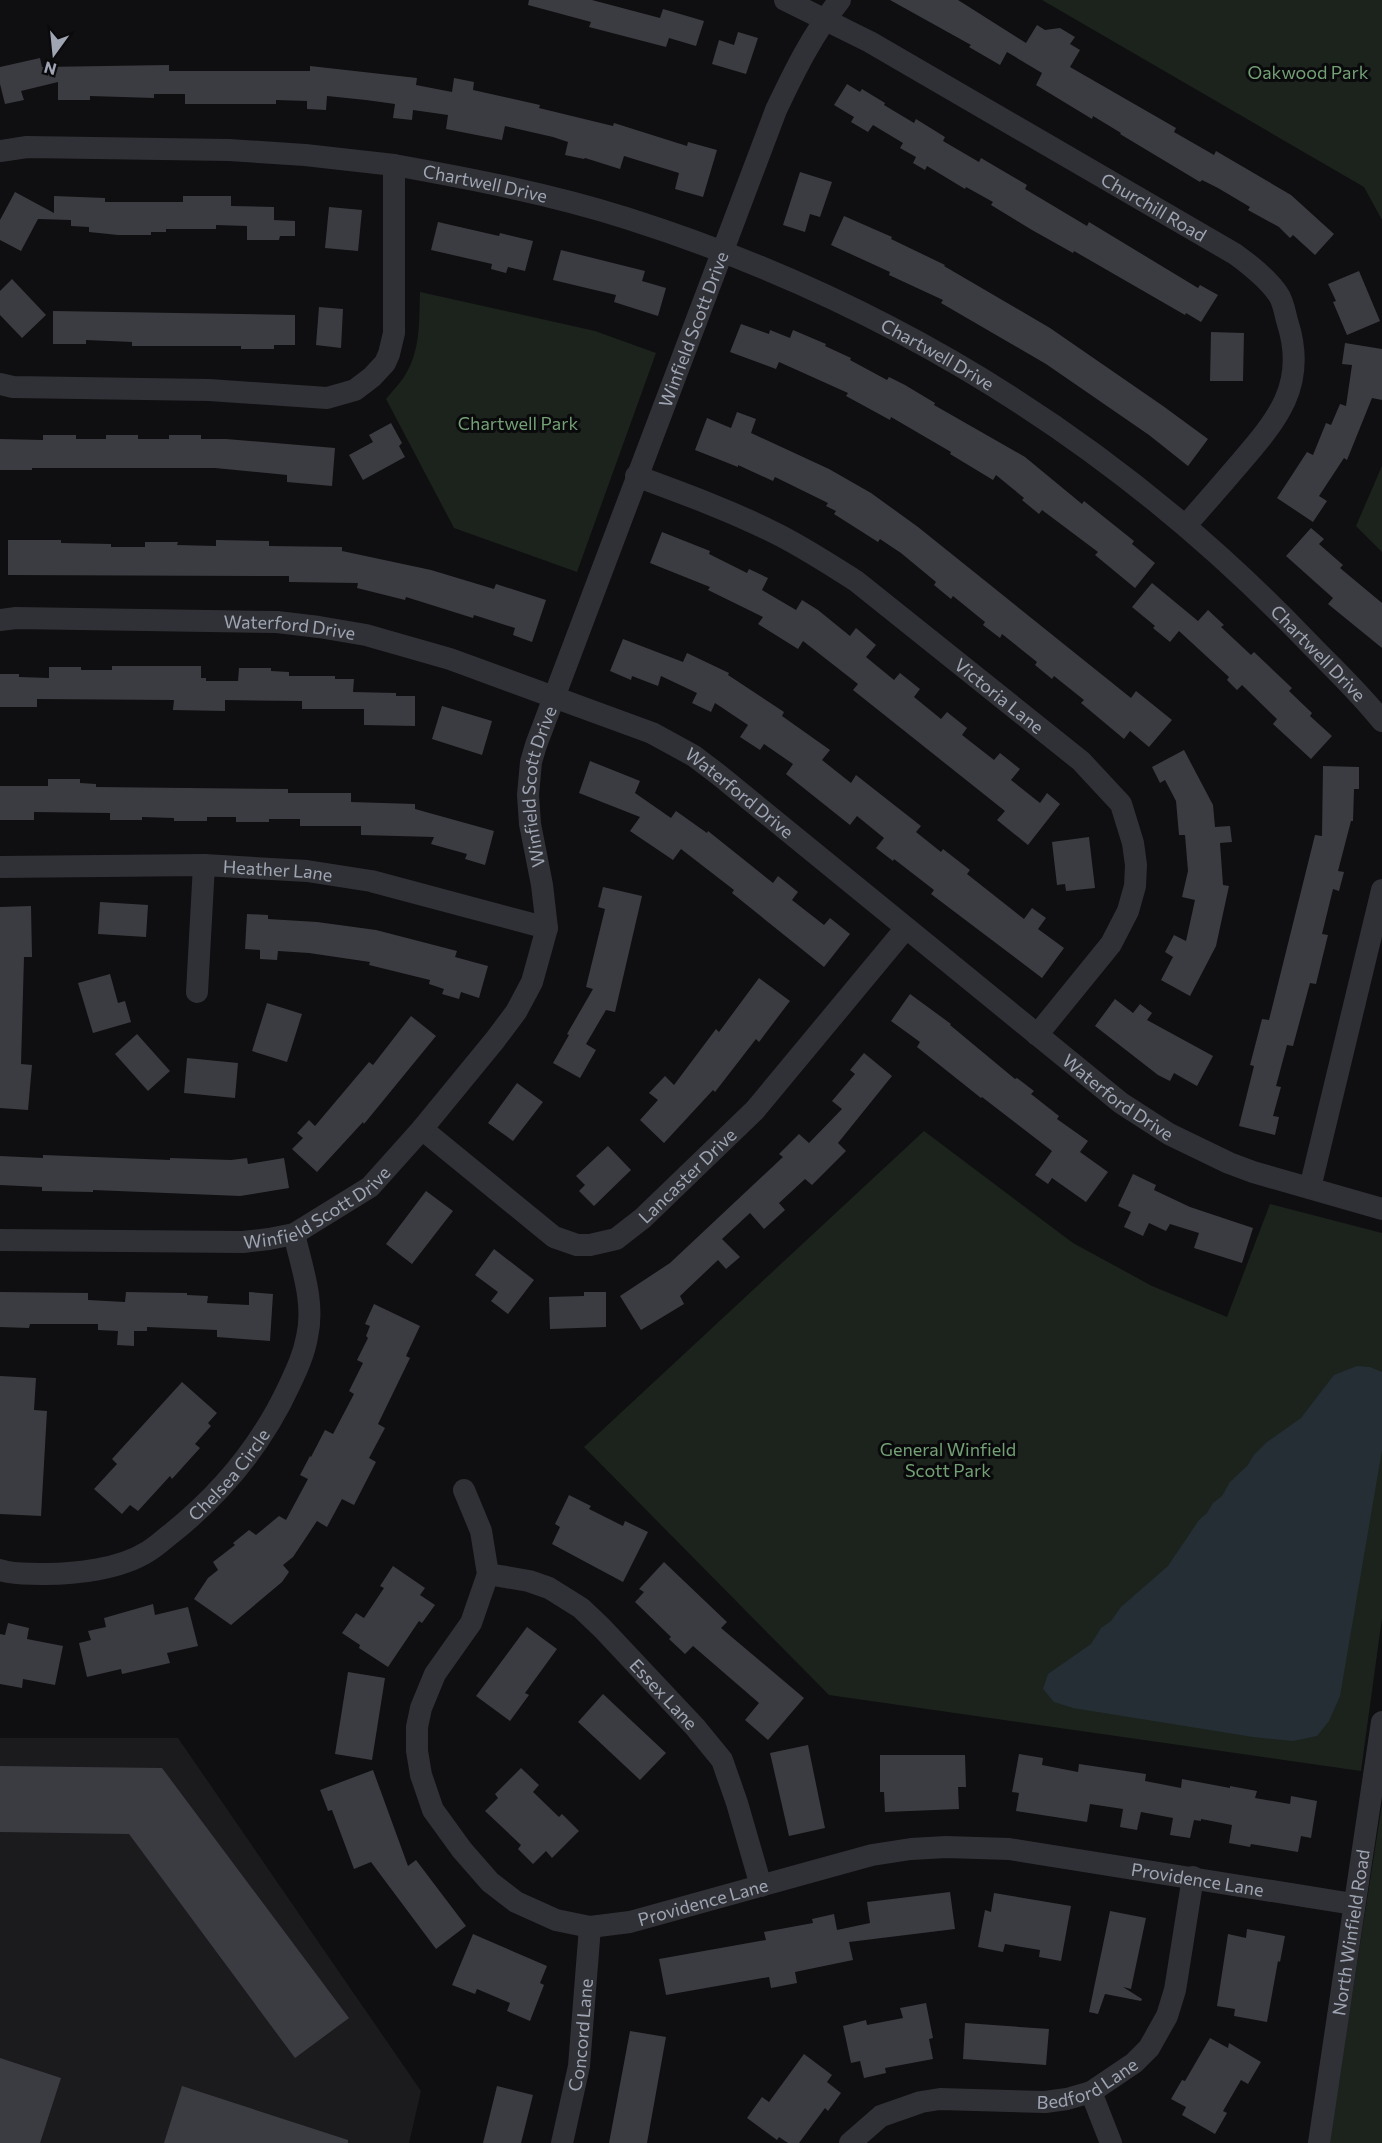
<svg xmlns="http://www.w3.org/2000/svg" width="1382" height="2143" viewBox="0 0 1382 2143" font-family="Commissioner,sans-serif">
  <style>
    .built { fill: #1b1b1e }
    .green { fill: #1b231c }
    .water { fill: #252e35 }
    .building { fill: #3b3c41 }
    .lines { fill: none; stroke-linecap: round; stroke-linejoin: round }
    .minor { stroke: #303136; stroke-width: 22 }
    .labels { text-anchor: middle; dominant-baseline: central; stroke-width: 6; stroke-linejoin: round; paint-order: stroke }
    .park-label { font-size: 18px; fill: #74a076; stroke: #0a0a0c }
    .street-label { font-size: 18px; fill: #9fa5b3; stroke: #0a0a0c }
  </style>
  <rect width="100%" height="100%" fill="#0f0f11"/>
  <!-- built -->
  <path class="built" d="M0,1738h178l243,353 -12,52h-409z"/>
  <!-- green -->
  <path class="green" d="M1042,0h340v220l-18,-33z
    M420,292l175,39 61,22 -79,219 -123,-44 -68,-129c6,-7 13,-15 18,-22 17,-26 15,-56 16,-85z
    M1382,466v86l-26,-26z
    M924,1131l149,112 79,43 75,31 43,-113 112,29v385l-21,153 -532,-76 -245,-248z
    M1382,1804v339h-53z"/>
  <!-- water -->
  <path class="water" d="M1357,1366l13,1 12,5v78l-42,246 -11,25 -12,15 -24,5 -40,-4 -180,-29 -19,-6 -11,-13 5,-15 43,-30 10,-16 10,-7 10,-14 47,-41 31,-46 8,-7 6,-10 9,-7 8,-14 18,-17 6,-10 13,-13 34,-24 33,-43z"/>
  <!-- building -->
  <path class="building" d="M529,0h63l68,18 3,-9 41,12 -8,25 -27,-8 -3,9 -77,-20 2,-5 -63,-17z
    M890,0h68l68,43 11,-18 8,5 15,-2 15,9 -5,7 10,6 -10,17 106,61 -2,4 40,23 2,-4 75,44 43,39 -19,21 -22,-20 -3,3 -11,-11 -31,-17 2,-3 -32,-19 -16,-8 -2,2 -80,-48 1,-1 -28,-17 -1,3 -56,-34 6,-12 -35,-21 -7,13 -31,-18 2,-2z
    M738,32l20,6 -12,36 -34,-10 7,-24 15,5z
    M40,58l2,9 127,-2v6h141v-5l107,12 -1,7 36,7 2,-14 20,4 -1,8 67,15 -1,3 74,18 1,-3 73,23 1,-4 29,8 -14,47 -28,-8 4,-16 -55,-17 -4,13 -35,-11 -1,1 -19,-4 3,-13 -15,-5 -48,-11 -3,14 -56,-11 2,-14 -35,-5 -1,10 -19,-2 2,-14 -29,-4 -39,-4 -1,14 -19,-1v-8l-31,-1v4h-91v-10h-31v4l-64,-2v4h-32v-18l-37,9 3,9 -19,4 -5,-20v-17z
    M847,84l13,8 2,-3 23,14 -1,2 30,18 2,-4 29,18 -2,4 36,21 2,-4 46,27 -2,4 62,37 2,-4 109,66 2,-3 18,10 -17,27 -15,-9 -1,2 -111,-64 -1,2 -41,-23 -41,-25 2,-3 -27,-15 -1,2 -38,-23 -2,4 -12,-7 3,-6 -16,-9 3,-5 -30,-18 -5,7 -17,-10 3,-5 -20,-12z
    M800,172l32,10 -12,35 -10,-3 -5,18 -22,-7z
    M15,192l39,21v-17l51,2v4h78v-6h48v10l43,1v13l21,1v15h-15l-1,4h-32v-14l-31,-1v4h-50v3h-15v3h-33l-29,-3v-5l-18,-1v-6l-33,-1 -17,32 -21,-11v-20z
    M329,207l33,3 -4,41 -33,-3z
    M844,216l48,21 -1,2 54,26 -1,1 106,62 113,78 45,33 -20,27 -39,-31 -103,-71 -105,-61 2,-3 -54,-25 1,-3 -59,-27z
    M438,222l61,14 1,-3 33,8 -8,30 -17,-4 -2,6 -15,-4 1,-5 -61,-14z
    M561,250l84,21 -3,10 24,7 -8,28 -44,-14 2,-7 -63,-15z
    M1359,271l21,50 -33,14 -14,-33 3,-1 -8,-17z
    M12,279l34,36 -24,23 -22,-23v-24z
    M319,307l24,2 -2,39 -25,-3z
    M53,311l242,4v30h-21v4h-33v-3h-109v-4l-46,-2v4h-33z
    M741,324l28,10 1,-4 20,8 3,-8 33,14 -1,2 26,12 -1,2 37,20 2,-3 16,8 30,18 -1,2 91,52 57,47 2,-3 50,40 -2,3 23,19 -20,25 -40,-33 3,-3 -56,-42 -3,4 -17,-14 2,-2 -28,-23 -3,5 -43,-26 1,-2 -60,-35 -1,3 -44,-24 2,-3 -69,-31 -3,7 -46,-17z
    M1211,332l33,1 -1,48h-33z
    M1345,343l37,6v51l-10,-2 -25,62 -3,-2 -25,38 8,5 -14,21 -36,-24 30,-46 6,3 13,-32 5,2 9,-21 6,2 6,-41 -10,-1z
    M737,412l19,7 -5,14 78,36 42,24 47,34 213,171 5,-7 36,29 -23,27 -19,-16 -6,8 -43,-36 3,-3 -30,-24 -2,3 -17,-14 2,-3 -35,-28 -2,4 -17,-13 2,-3 -32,-26 -2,3 -17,-14 2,-3 -35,-29 -21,-14 -2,3 -44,-28 2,-3 -10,-5 2,-3 -53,-26 -2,4 -35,-16v2l-43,-17 12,-32 24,10z
    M391,423l11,20 -3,3 6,11 -42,23 -14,-25 24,-13 -4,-7z
    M43,435h33v4h30v-4h32v4h31v-4h32v4h25l109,9 -3,38 -45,-4v-7l-72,-7h-183v2h-32v-31l43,1z
    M1311,528l13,11 -5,5 24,21 -3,3 42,35v45l-54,-44 5,-6 -47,-42z
    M662,532l48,19 -1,3 38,19 2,-4 19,9 -6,12 34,20 6,-10 16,10 32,26 6,-8 20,17 -10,12 28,23 6,-7 20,16 -6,8 27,22 6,-7 20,16 -5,7 32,25 6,-7 20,16 -9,11 29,23 7,-10 13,11 -32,41 -31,-25 8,-9 -152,-121 5,-6 -55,-43 -5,8 -40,-25 5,-7 -55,-27 2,-3 -60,-24z
    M8,540h53v3l50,1v3h34v-5h33l-1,3 39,1v-6l53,1v5l73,1v4l89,19 63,19 2,-5 50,16 -14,42 -19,-7 2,-7 -41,-13 -1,3 -67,-21 -1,3 -48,-12 1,-5 -69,-1v-6l-281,-1z
    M1152,583l46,38 10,-11 16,15 -3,2 30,28 3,-3 38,36 -3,3 23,22 -2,3 22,20 -21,23 -38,-35 4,-5 -35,-34 -5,5 -10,-10 2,-3 -50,-46 -9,11 -17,-14 2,-2 -23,-19z
    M623,639l60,23 4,-9 42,20 -1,2 56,37 -2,4 48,34 -8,10 29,23 5,-8 28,22 37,29 -5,6 25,20 2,-3 27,21 -3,4 57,45 8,-11 14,10 -8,11 26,19 -22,30 -111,-84 3,-4 -40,-31 -1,2 -17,-13 8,-10 -27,-22 -7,9 -64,-51 7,-10 -29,-20 -4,6 -20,-13 8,-12 -33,-22 -4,9 -19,-9 5,-10 -36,-17 -3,10 -26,-10 -1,4 -21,-9z
    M112,666h89v12h5v3h32l1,-13h32v3l18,1v4h46v3h19l-1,13 43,1v3h19v30l-51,-1v-16h-62v-8l-77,-1v11l-52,-1 1,-10 -137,-1v8h-37v-33h19v3l30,1v-11h32v3h31z
    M442,706l50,15 -10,34 -50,-16z
    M1184,750l29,55 2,22 15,-1 2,16 -12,1 3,42 6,1 -13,60 -26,50 -29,-16 12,-23 -8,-5 9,-17 12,6 9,-41 -13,-3 6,-26 -3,-36h-6l-3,-34 -11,-21 -5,3 -8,-16z
    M590,761l50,20 -5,12 36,25 5,-7 31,22 1,-2 65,52 5,-7 20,16 -6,8 32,25 6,-7 20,16 -26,33 -92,-74 2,-3 -53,-41 -8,11 -43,-29 10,-14 -61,-24z
    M1323,766l36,1v22h-5l-1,32h-2l-13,50 6,1 -5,19 -6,-2 -11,45 6,1 -12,49 -6,-1 -17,63 -6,-1 -11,41 5,1 -8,29 6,1 -4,18 -36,-9 15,-60 -4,-1 12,-46 7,1 46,-185 7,1z
    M48,779h32v4l16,1v3l192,2v4h63v9l64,2v5l79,22 -9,34 -20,-6 2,-5 -36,-10 3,-7 -73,-2v-9h-61v-7h-31v3h-33v-5h-29v4h-33v-3l-32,-1v3h-32v-7l-76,-1v8h-34v-34h48z
    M1089,837l6,51 -29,3 -1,-7 -8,1 -5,-43z
    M603,887l39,9 -27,116 -9,-2 -20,34 10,6 -16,28 -27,-15 16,-28 -2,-1 26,-45 -7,-2 19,-78 -7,-2z
    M100,902l48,3 -2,32 -48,-3z
    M31,906l1,51h-8l-3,107 11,1 -4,45 -28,-2v-201z
    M247,914l21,1v4l49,3 59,8 81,21 -2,6 33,9 -9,32 -18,-6 -2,7 -17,-5 2,-5 -15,-5 1,-4 -61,-15 1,-3 -61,-9 -31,-2 -1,9 -17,-1v-9l-15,-1z
    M110,974l8,29 7,-2 6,21 -38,11 -15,-50z
    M759,978l31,23 -31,41 -3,-3 -41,53 -2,-2 -49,53 -24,-23 18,-20 -9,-7 16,-17 9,9 42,-56 3,3z
    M910,994l41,30 -1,1 65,54 2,-1 17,13 -3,3 28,22 -2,3 31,22 -8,11 28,20 -22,30 -34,-24 -4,6 -13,-9 17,-24 -70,-54 -1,1 -64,-51 3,-5 -29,-21z
    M1115,999l18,14 7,-9 12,9 -5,7 66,36 -16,30 -23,-13 -4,8 -12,-6 -63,-49z
    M267,1003l35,11 -15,48 -35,-11z
    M411,1016l25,20 -72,88 -1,-2 -46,50 -25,-23 11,-11 -6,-5 12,-13 6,6 54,-64 4,3z
    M137,1034l33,37 -22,20 -33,-37z
    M864,1053l28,23 -54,67 8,8 -34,34 -7,-6 -26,24 6,7 -21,19 -14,-16 -28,26 18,18 -14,12 -8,-9 -38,36 4,8 -43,26 -21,-34 50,-33 113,-106 -4,-3 20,-20 10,9 33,-34 -10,-8 23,-27 -5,-4z
    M187,1058l51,5 -3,35 -51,-5z
    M517,1083l26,19 -30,39 -25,-18z
    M608,1146l23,24 -37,36 -15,-15 6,-6 -9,-9z
    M43,1155l127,5v-2l61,2 16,-2 1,6 36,-6 5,30 -49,8 -147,-6v2l-51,-1v-4l-42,-2v-29l43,2z
    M1133,1174l23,11 -2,5 36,17 63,21 -11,35 -48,-15 5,-15 -29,-9 -4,7 -17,-8 -6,13 -19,-9 7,-15 -13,-6z
    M426,1191l27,20 -41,53 -26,-20z
    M494,1249l40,31 -26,34 -17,-13 7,-9 -23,-17z
    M0,1292l88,1v7l37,2 1,-10 61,1v2l21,1 -1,7 42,2v-13l24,2 -3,47 -53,-4v-7l-70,-3v4h-13v15l-17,-1 1,-14 -20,-1v-6h-68l-1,4 -29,-1z
    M584,1292h22v35l-56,2 -1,-32 35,-1z
    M374,1304l46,22 -14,30 4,2 -32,66 7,4 -16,30 7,4 -22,43 -12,-6 -15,28 -10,-6 -24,36 -10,8 6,7 -7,10 -51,43 -37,-26 14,-21 10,-8 -5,-8 22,-17 -2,-2 16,-13 7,5 23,-19 7,4 22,-41 -8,-4 10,-19 1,1 14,-27 8,4 21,-40 -5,-3 14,-28 -6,-3 11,-22 -2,-2 4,-10 -5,-2z
    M0,1376l36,2 -2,32 13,1 -6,105 -41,-2z
    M182,1382l35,31 -9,10 3,3 -16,18 5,4 -28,31 -2,-3 -32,35 -8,-6 -8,9 -28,-25 23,-25 -5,-5z
    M569,1495l22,11 -2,3 34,17 2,-5 23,11 -25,50 -71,-38 8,-17 -5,-3z
    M664,1562l63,60 -6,6 83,70 -36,42 -23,-20 14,-17 -66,-57 -8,8 -16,-15 2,-2 -36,-35 9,-10 -5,-3z
    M393,1566l32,22 -5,7 15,10 -13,18 -3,-2 -31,46 -29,-19 1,-3 -18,-12 14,-20 8,5 20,-30 -4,-2z
    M153,1604l2,11 33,-8 10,39 -31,7 3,10 -48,11 -1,-5 -34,8 -8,-34 12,-3 -3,-9 18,-4 -2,-9z
    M8,1623l21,5 -2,11 36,7 -8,39 -32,-6 -1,9 -22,-4v-50l5,1z
    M527,1627l30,22 -32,44 4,2 -19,26 -34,-25z
    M348,1672l37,6 -13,82 -37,-6z
    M603,1694l63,59 -26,27 -62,-58z
    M808,1745l17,83 -36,8 -19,-83z
    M1019,1754l24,4 -1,7 36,7 1,-8 67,10 -1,7 36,7 1,-9 48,9v-2l27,5 -2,7 35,6 1,-8 26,5 -6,37 -10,-2 -3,16 -47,-8 -1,3 -21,-4 3,-18 -31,-6v2l-7,-1 -4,18 -20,-3 3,-17 -32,-6 -4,18 -17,-3 3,-18 -33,-5 -3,18 -71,-11 3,-18 -7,-1z
    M880,1755h85l1,32h-8l1,22 -74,3 -1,-20h-4z
    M0,1766l162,2 187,250 -54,40 -166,-224 -129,-2z
    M521,1768l18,17 -6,7 26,25 3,-3 17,17 -27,27 -6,-7 -13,13 -15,-15 3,-4 -36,-34 13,-13 -3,-4z
    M373,1770l35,96 8,-6 50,66 -30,23 -65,-87 -17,7 -22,-59 -4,1 -8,-21z
    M950,1892l5,37 -106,13 4,18 -58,12 2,11 -26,5 -2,-11 -103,18 -7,-36 107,-19 -2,-8 49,-9 -1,-4 22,-5 3,16 33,-7 -3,-21z
    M994,1893l77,13 -10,55 -22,-4 1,-7 -35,-6 -2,8 -25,-5 7,-37 6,2z
    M1110,1911l36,7 -15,71 -8,-2 19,12 -1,2 -36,-7 -7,20 -9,-2z
    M1247,1929l38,7 -5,26 -2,-1 -11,61 -33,-6 1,-7 -18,-3 11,-72 18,4z
    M473,1934l74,32 -7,17 4,2 -14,36 -23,-10 3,-8 -33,-14 -2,5 -23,-9z
    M926,2003l7,35 -4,1 4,20 -48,9 1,5 -22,5 -4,-17 -9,2 -8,-37 23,-6 1,5 36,-7 -3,-10z
    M965,2023l84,6 -3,36 -83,-6z
    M630,2031l36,6 -19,106h-38z
    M1210,2038l18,10 1,-5 32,19 -13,22 -7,-4 -18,31 4,2 -12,21 -33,-19 4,-8 -15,-8 11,-19 3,1z
    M804,2054l28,21 -5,7 14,11 -13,18 -3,-3 -26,35h-11l-9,-6 -2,3 -30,-22 15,-21 7,5z
    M0,2058l61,20 -21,65h-40z
    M182,2086l166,54v3h-184z
    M497,2086l36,9 -12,48h-38z"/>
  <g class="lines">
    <!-- minor -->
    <g class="minor">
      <path id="s1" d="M785,0l85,42 365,212c15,11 32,24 43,40 6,8 7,21 10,30 19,61 -11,96 -48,139 -18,21 -36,42 -54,62"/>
      <path d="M0,151l27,-4 202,3 76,5 89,10v168l-5,21 -4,9 -13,14 -17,13 -28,8 -118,-8 -196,-3 -13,-3"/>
      <path id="s2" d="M394,165c78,14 156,29 232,53 262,83 490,224 680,422 26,27 53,52 76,81"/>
      <path id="s3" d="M636,476c46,17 93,34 137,56 29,14 56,32 83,49l225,180 40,43 12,39 3,22 -1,21 -7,25 -17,33 -74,91"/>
      <path id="s4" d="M0,620l16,-2 261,4 42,5 47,8 84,24 202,74 42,23 25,19 402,328 48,31 60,29 24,9 129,37"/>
      <path id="s5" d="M0,867l204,-2 103,6 64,10 176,47"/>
      <path d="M197,992l7,-127"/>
      <path id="s6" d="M422,1129l132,108 23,8h13l26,-6 27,-21 112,-108 151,-182"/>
      <path d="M1310,1188l72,-298"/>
      <path id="s7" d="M0,1240l243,2 26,-3 25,-5 76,-47 52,-58 73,-89 21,-28 16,-30 15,-54 -5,-43 -12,-61 -2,-29 3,-33 5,-17 240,-635c18,-38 37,-77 64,-110"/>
      <path id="s8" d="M464,1490l17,41 7,43 -17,49 -36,51 -14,34 -4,19v24l4,24 12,35 29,40 28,32 26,20 40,18 34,7 40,-5 242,-67 39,-6 35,-2 63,2 344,55"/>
      <path id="s9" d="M0,1570c14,5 30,3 45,4 31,0 75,-5 102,-22 9,-5 17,-13 25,-19 51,-41 91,-90 118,-149 7,-15 14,-30 17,-47 8,-34 -5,-69 -13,-103"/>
      <path id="s10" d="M488,1574l41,7 20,7 32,20 21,20 93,99 27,33 15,43 24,83"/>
      <path d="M1091,2092l20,51"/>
      <path id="s11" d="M562,2143l17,-77 11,-139"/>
      <path id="s12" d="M850,2143l31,-27 40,-14 19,-3 105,3 22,-3 24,-7 43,-29 15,-15 18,-32 8,-26 18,-113"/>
      <path id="s13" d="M1319,2143l63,-421"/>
    </g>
  </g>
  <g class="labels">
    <!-- park labels -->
    <g class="park-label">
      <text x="1308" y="72">Oakwood Park</text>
      <text x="518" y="423">Chartwell Park</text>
      <text x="948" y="1449">General Winfield<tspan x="948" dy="21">Scott Park</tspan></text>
    </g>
    <!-- street labels -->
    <g class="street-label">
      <text stroke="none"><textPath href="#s2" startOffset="93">Chartwell Drive</textPath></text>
      <text stroke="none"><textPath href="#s1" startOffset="423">Churchill Road</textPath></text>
      <text stroke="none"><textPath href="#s7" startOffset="1332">Winfield Scott Drive</textPath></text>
      <text stroke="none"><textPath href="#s2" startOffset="579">Chartwell Drive</textPath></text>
      <text stroke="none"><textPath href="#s4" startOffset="290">Waterford Drive</textPath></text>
      <text stroke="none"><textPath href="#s2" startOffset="1065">Chartwell Drive</textPath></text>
      <text stroke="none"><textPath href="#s3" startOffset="428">Victoria Lane</textPath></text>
      <text stroke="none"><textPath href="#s7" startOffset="846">Winfield Scott Drive</textPath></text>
      <text stroke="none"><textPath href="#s4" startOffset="776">Waterford Drive</textPath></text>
      <text stroke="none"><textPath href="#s5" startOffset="278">Heather Lane</textPath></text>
      <text stroke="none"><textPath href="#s4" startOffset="1262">Waterford Drive</textPath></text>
      <text stroke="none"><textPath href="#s6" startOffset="330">Lancaster Drive</textPath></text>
      <text stroke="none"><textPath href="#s7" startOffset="326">Winfield Scott Drive</textPath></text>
      <text stroke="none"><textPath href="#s9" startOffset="264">Chelsea Circle</textPath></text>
      <text stroke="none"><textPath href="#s10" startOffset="220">Essex Lane</textPath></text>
      <text stroke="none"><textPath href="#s8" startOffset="1167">Providence Lane</textPath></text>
      <text stroke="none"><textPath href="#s8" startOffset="663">Providence Lane</textPath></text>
      <text stroke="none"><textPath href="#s13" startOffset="213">North Winfield Road</textPath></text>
      <text stroke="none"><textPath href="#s11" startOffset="110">Concord Lane</textPath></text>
      <text stroke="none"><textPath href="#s12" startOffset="254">Bedford Lane</textPath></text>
    </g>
  </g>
  <!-- north arrow -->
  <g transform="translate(54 54) rotate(195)" stroke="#0a0a0c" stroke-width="4.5" paint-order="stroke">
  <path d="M0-4.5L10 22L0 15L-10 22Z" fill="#9fa5b3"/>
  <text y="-9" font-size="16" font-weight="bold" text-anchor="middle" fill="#9fa5b3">N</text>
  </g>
</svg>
